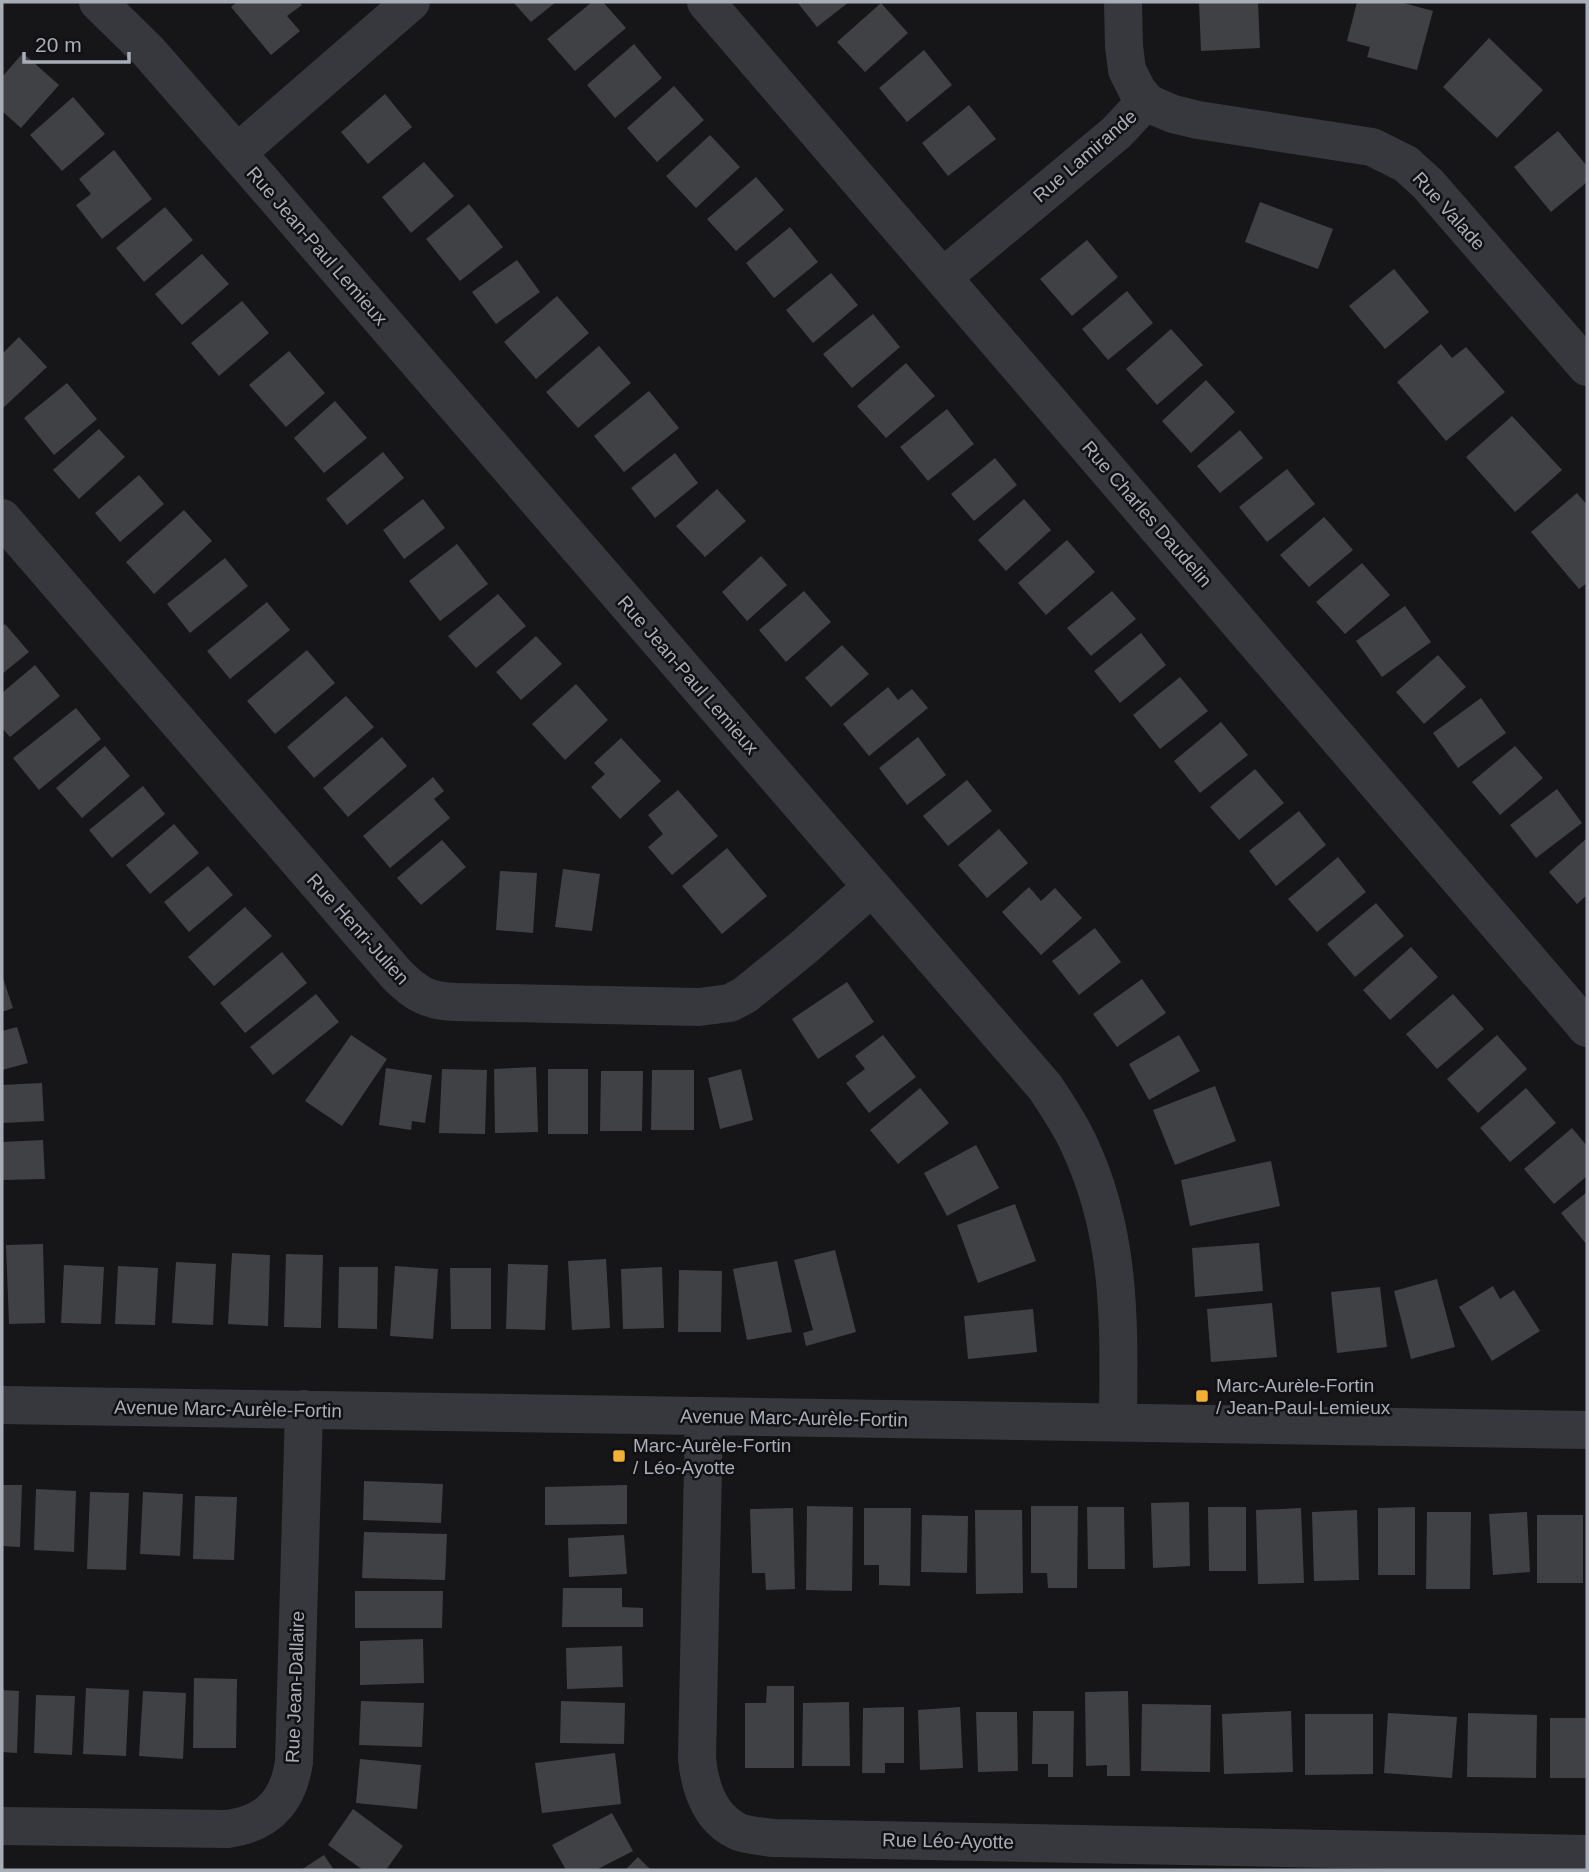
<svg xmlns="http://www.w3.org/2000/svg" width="1589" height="1872" viewBox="0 0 1589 1872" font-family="Helvetica,sans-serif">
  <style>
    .building { fill: #404145 }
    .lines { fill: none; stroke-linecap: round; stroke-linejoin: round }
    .street { stroke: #37383d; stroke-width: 38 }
    .poi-dot { fill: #f2b134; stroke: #111113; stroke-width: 2.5 }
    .labels { text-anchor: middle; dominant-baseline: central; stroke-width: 5; stroke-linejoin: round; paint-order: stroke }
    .street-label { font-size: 19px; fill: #a8adb8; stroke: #111113 }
    .poi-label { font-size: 19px; fill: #a8adb8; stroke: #111113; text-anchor: start }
  </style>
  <rect width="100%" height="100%" fill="#161618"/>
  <!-- building -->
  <path class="building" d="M237,2h62l3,3 -15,11 13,15 -29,24 -40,-48z
    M513,2h43l-25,20z
    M592,2h11l23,26 -51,43 -28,-32z
    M797,2h52l-32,25z
    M1199,2h59l2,46 -59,3z
    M1357,2h43l33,9 -16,59 -50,-13 3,-10 -23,-6z
    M881,3l27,30 -43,39 -28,-30z
    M1489,38l54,52 -46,48 -54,-51z
    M634,44l28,34 -47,40 -28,-33z
    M924,50l28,35 -45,37 -28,-34z
    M23,53l36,32 -38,43 -19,-17v-34z
    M674,86l30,34 -47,42 -30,-34z
    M385,94l27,33 -44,37 -27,-32z
    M73,97l32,37 -43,37 -32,-36z
    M969,105l27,34 -48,37 -26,-33z
    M1558,131l29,35v16l-36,30 -37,-45z
    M710,135l30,32 -44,41 -30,-32z
    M114,150l38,49 -50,40 -26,-34 15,-11 -12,-15z
    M424,162l30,34 -43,37 -29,-36z
    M756,177l28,33 -48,41 -29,-32z
    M1260,202l73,27 -15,40 -73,-27z
    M469,204l34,43 -43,34 -34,-42z
    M165,207l28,33 -49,42 -28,-34z
    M790,227l28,35 -44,36 -28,-35z
    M1087,240l31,37 -46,39 -32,-37z
    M202,254l27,30 -47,41 -27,-31z
    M517,260l23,32 -44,32 -24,-32z
    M1394,269l35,43 -44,37 -36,-43z
    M831,273l27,32 -45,38 -27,-33z
    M1127,291l26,32 -45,37 -26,-31z
    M557,296l32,37 -53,46 -32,-37z
    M242,301l27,32 -50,43 -28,-33z
    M873,314l27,33 -48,41 -29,-34z
    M1171,329l32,36 -46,40 -31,-36z
    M19,337l28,30 -44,41 -1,-1v-53z
    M1441,344l11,14 14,-11 39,45 -59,49 -49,-59z
    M599,346l32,37 -53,45 -32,-36z
    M289,351l36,42 -39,34 -37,-42z
    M906,363l29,33 -49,42 -29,-32z
    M1206,380l29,32 -44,41 -29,-32z
    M67,383l30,36 -43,36 -30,-37z
    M649,391l30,37 -55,44 -30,-36z
    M335,401l32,37 -43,35 -30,-35z
    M947,409l27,35 -46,37 -28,-34z
    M1512,416l50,54 -47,42 -49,-55z
    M99,429l26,28 -46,42 -26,-29z
    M1240,430l23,28 -43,35 -23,-27z
    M383,452l21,26 -57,47 -21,-26z
    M675,453l23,30 -43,35 -24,-30z
    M995,458l22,27 -43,36 -23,-27z
    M1287,469l28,35 -48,38 -28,-35z
    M139,475l25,29 -44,38 -25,-29z
    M717,489l29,32 -41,36 -29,-31z
    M1577,493l10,12v78l-8,6 -48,-57z
    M423,499l22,29 -41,31 -21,-29z
    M1024,499l27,31 -45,41 -28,-31z
    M184,510l28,31 -58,53 -28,-32z
    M1324,517l29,33 -44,37 -29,-32z
    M1067,540l28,32 -49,43 -28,-32z
    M457,544l31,40 -48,37 -31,-40z
    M761,556l26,29 -40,36 -25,-29z
    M225,558l23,28 -58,47 -23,-29z
    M1362,563l28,32 -45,39 -29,-32z
    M804,591l27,31 -45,40 -27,-32z
    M1112,591l24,28 -45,37 -24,-28z
    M498,594l28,32 -50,42 -28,-32z
    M267,602l23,28 -60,49 -23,-28z
    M1405,606l26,36 -49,35 -26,-36z
    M5,624l24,28 -27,22v-47z
    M1141,633l25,32 -46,38 -26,-32z
    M536,636l26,28 -41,36 -25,-28z
    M842,645l27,29 -38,33 -26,-29z
    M307,650l28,33 -60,51 -28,-33z
    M1438,655l28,32 -42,37 -28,-32z
    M35,665l25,31 -50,41 -8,-9v-35z
    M1180,677l28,34 -48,38 -27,-34z
    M576,684l32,36 -43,40 -33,-36z
    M888,687l10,13 14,-11 16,19 -59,48 -26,-32z
    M346,696l28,31 -60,51 -27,-31z
    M1481,698l25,35 -48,35 -25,-35z
    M76,708l25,31 -62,51 -26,-32z
    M1221,722l27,33 -48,38 -26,-32z
    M382,737l25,29 -59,51 -25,-29z
    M918,737l28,38 -39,30 -28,-37z
    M621,738l40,43 -41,38 -29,-32 14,-13 -11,-11z
    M105,746l25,30 -48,42 -26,-30z
    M1515,746l28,32 -43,37 -28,-33z
    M1255,769l29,34 -45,37 -29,-33z
    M433,777l11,14 -10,8 16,19 -60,50 -27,-32z
    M967,780l25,31 -44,35 -25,-30z
    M143,786l22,28 -53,44 -23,-28z
    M1557,789l25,34 -46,35 -26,-33z
    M678,790l40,46 -46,39 -24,-28 15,-13 -15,-19z
    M1299,811l27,34 -50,41 -27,-35z
    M174,824l25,29 -49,41 -24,-29z
    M999,829l29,34 -41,35 -29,-33z
    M1587,838v57l-10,9 -28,-32z
    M442,840l24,27 -45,38 -24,-27z
    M727,848l40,48 -45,38 -40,-48z
    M1338,857l28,35 -49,40 -29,-33z
    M208,866l25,29 -44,37 -25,-30z
    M563,869l37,5 -8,57 -37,-4z
    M500,871l37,2 -4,60 -37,-3z
    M1029,887l12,14 14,-13 27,30 -41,37 -39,-43z
    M1376,903l28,33 -49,41 -28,-33z
    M245,907l27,29 -58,50 -26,-29z
    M1095,928l26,34 -42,33 -27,-34z
    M1411,947l27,30 -48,43 -27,-30z
    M282,952l25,31 -62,50 -25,-30z
    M2,975l11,33 -11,4z
    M1142,979l24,34 -49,34 -24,-33z
    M847,982l27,40 -56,37 -26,-40z
    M316,994l23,28 -66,53 -23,-28z
    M1453,994l31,35 -47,40 -31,-35z
    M17,1027l11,36 -26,7v-39z
    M351,1035l36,24 -45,67 -37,-25z
    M883,1035l33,42 -47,36 -23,-30 19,-14 -10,-13z
    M1179,1035l21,36 -51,29 -20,-36z
    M1497,1035l30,34 -49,44 -31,-34z
    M536,1067l2,65 -43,1 -1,-64z
    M386,1068l46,7 -7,48 -13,-2 -1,9 -32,-5z
    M442,1069l45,1 -2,64 -46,-1z
    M548,1069h40v65h-40z
    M741,1069l12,51 -33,9 -12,-51z
    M652,1070h42v60h-43z
    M601,1071h42l-1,60h-42z
    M42,1083l2,38 -42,2v-38z
    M1215,1086l21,55 -61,24 -22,-55z
    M920,1088l29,35 -51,41 -28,-34z
    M1526,1088l30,35 -46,39 -30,-34z
    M1572,1128l15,18v30l-33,28 -30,-35z
    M43,1140l2,39 -43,1v-38z
    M976,1145l23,43 -52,28 -23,-43z
    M1271,1161l9,45 -90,20 -9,-46z
    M1587,1192v53l-26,-32z
    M1015,1204l21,57 -58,22 -21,-58z
    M1259,1243l4,48 -68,6 -3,-49z
    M43,1244l2,79 -36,1 -3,-79z
    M835,1250l21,82 -50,14 -3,-13 10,-3 -19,-70z
    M232,1253l38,2 -2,71 -40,-2z
    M286,1254l37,1 -2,73 -37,-1z
    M606,1259l4,69 -38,2 -4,-69z
    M777,1261l15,71 -45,8 -14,-71z
    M176,1262l40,2 -3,61 -41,-2z
    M508,1264l40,1 -3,65 -39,-1z
    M64,1265l40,2 -3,57 -40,-1z
    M118,1266l40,2 -3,57 -40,-1z
    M395,1266l43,3 -5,70 -43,-3z
    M339,1267h39l-1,62 -39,-1z
    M662,1267l2,61 -41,1 -2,-60z
    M450,1268h41v61h-40z
    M679,1270l43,1 -1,61h-43z
    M1437,1279l18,68 -44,12 -17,-68z
    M1493,1286l7,13 14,-9 26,41 -48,30 -33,-54z
    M1380,1287l7,60 -50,6 -6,-61z
    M1272,1303l5,54 -66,5 -4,-53z
    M1033,1309l4,43 -69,7 -4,-43z
    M364,1481l79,3 -2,39 -78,-3z
    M2,1485h20l-2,62 -18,-1z
    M627,1485v39l-82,1v-38z
    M36,1489l40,2 -2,61 -40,-2z
    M90,1492l39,1 -3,77 -39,-1z
    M143,1492l40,2 -3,62 -40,-2z
    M195,1496l42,1 -3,63 -41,-1z
    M1189,1502l1,64 -37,2 -2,-65z
    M807,1506l46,1 -1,84 -46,-1z
    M1031,1506h47l-1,82h-29l-1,-15h-16z
    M1087,1507h37l1,62h-37z
    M1208,1507h38v64h-37z
    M1415,1507v68h-37v-67z
    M793,1508l2,81 -29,1 -1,-17h-13l-2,-64z
    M864,1508h47l-1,78 -31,-1v-20h-15z
    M1301,1508l3,75 -46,1 -2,-74z
    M975,1510h47l1,83 -47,1z
    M1357,1510l2,70 -45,1 -2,-69z
    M1427,1512h44l-1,77h-44z
    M1527,1512l3,60 -37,3 -4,-61z
    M922,1515l46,1 -1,57 -46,-1z
    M1537,1515h46v68h-46z
    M364,1532l83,2 -2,46 -83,-2z
    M624,1535l3,39 -58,3 -1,-39z
    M563,1588h59v19l21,1v19h-81z
    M355,1591h88l-1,37h-87z
    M423,1639l1,44 -64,2v-44z
    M622,1646l1,41 -56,2 -1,-41z
    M194,1678l43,1 -1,69h-43z
    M767,1686h27v82h-49v-65h21z
    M86,1688l43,2 -3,66 -43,-2z
    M2,1690l17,1 -2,62 -15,-1z
    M143,1691l43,2 -3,66 -44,-3z
    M1128,1691l2,85h-23v-11l-21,1 -1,-74z
    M36,1695l39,1 -3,59 -38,-2z
    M361,1701l63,2 -2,44 -63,-2z
    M561,1701l64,2 -1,41 -64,-1z
    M849,1702l1,64h-48l1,-63z
    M1142,1704l69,1 -1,67 -69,-1z
    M904,1707v56h-19v10h-23l1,-65z
    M960,1707l3,61 -43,2 -2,-60z
    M1033,1711h41l-1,66h-25v-13h-16z
    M1291,1711l2,61 -69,2 -2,-60z
    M976,1712h41l1,59 -40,1z
    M1388,1713l69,4 -5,61 -68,-5z
    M1468,1713l69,2 -1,63 -69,-1z
    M1305,1714h68v60l-68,1z
    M1550,1718h37v60h-37z
    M615,1753l6,51 -79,9 -7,-50z
    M360,1759l61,6 -4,44 -61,-6z
    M353,1809l50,37 -17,24h-23l-35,-25z
    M612,1813l21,38 -37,19h-30l-14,-25z
    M324,1855l10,15h-33z
    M638,1857l13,13h-26z"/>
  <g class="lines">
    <!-- street -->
    <path class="street" d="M98,2l51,50 116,133 780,902c12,18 24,36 33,55 44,92 41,182 40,280
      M706,2l881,1026
      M1123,2l1,44 3,24 10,20 9,11 6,4 21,9 25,6 174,27 34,17 22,20 159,183
      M237,153l174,-151
      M943,277l173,-144 30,-32
      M2,518l395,457c19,19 31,26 58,27l244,5 31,-4 15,-8 59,-48 68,-60
      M2,1405l1585,25
      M704,1417l-7,342c3,29 13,60 42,73 11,4 22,4 33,6l815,16
      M2,1826l226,3c40,-6 60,-27 66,-67l10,-353"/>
  </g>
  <!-- markers -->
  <g class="poi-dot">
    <rect x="1195" y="1389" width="14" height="14" rx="3.5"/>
    <rect x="612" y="1449" width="14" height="14" rx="3.5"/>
  </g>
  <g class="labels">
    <!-- street labels -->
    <g class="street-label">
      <text transform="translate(1085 156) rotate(-41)">Rue Lamirande</text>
      <text transform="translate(1449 211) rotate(48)">Rue Valade</text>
      <text transform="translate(317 246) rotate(49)">Rue Jean-Paul Lemieux</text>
      <text transform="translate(1147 514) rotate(49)">Rue Charles Daudelin</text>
      <text transform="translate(688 675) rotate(49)">Rue Jean-Paul Lemieux</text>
      <text transform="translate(358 929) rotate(48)">Rue Henri-Julien</text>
      <text transform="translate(228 1409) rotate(1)">Avenue Marc-Aurèle-Fortin</text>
      <text transform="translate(794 1418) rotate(1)">Avenue Marc-Aurèle-Fortin</text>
      <text transform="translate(295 1687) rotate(-88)">Rue Jean-Dallaire</text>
      <text transform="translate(948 1841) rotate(1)">Rue Léo-Ayotte</text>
    </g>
    <!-- poi labels -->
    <g class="poi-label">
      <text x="1216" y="1385">Marc-Aurèle-Fortin<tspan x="1216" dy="22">/ Jean-Paul-Lemieux</tspan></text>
      <text x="633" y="1445">Marc-Aurèle-Fortin<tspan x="633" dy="22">/ Léo-Ayotte</tspan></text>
    </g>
  </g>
  <!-- border -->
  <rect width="1589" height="1872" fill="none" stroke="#a8adb8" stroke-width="7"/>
  <!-- scale -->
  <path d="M24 52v10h105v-10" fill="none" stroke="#a8adb8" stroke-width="3.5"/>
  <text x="35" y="52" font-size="21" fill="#a8adb8" stroke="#111113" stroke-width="5" paint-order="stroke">20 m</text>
</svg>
